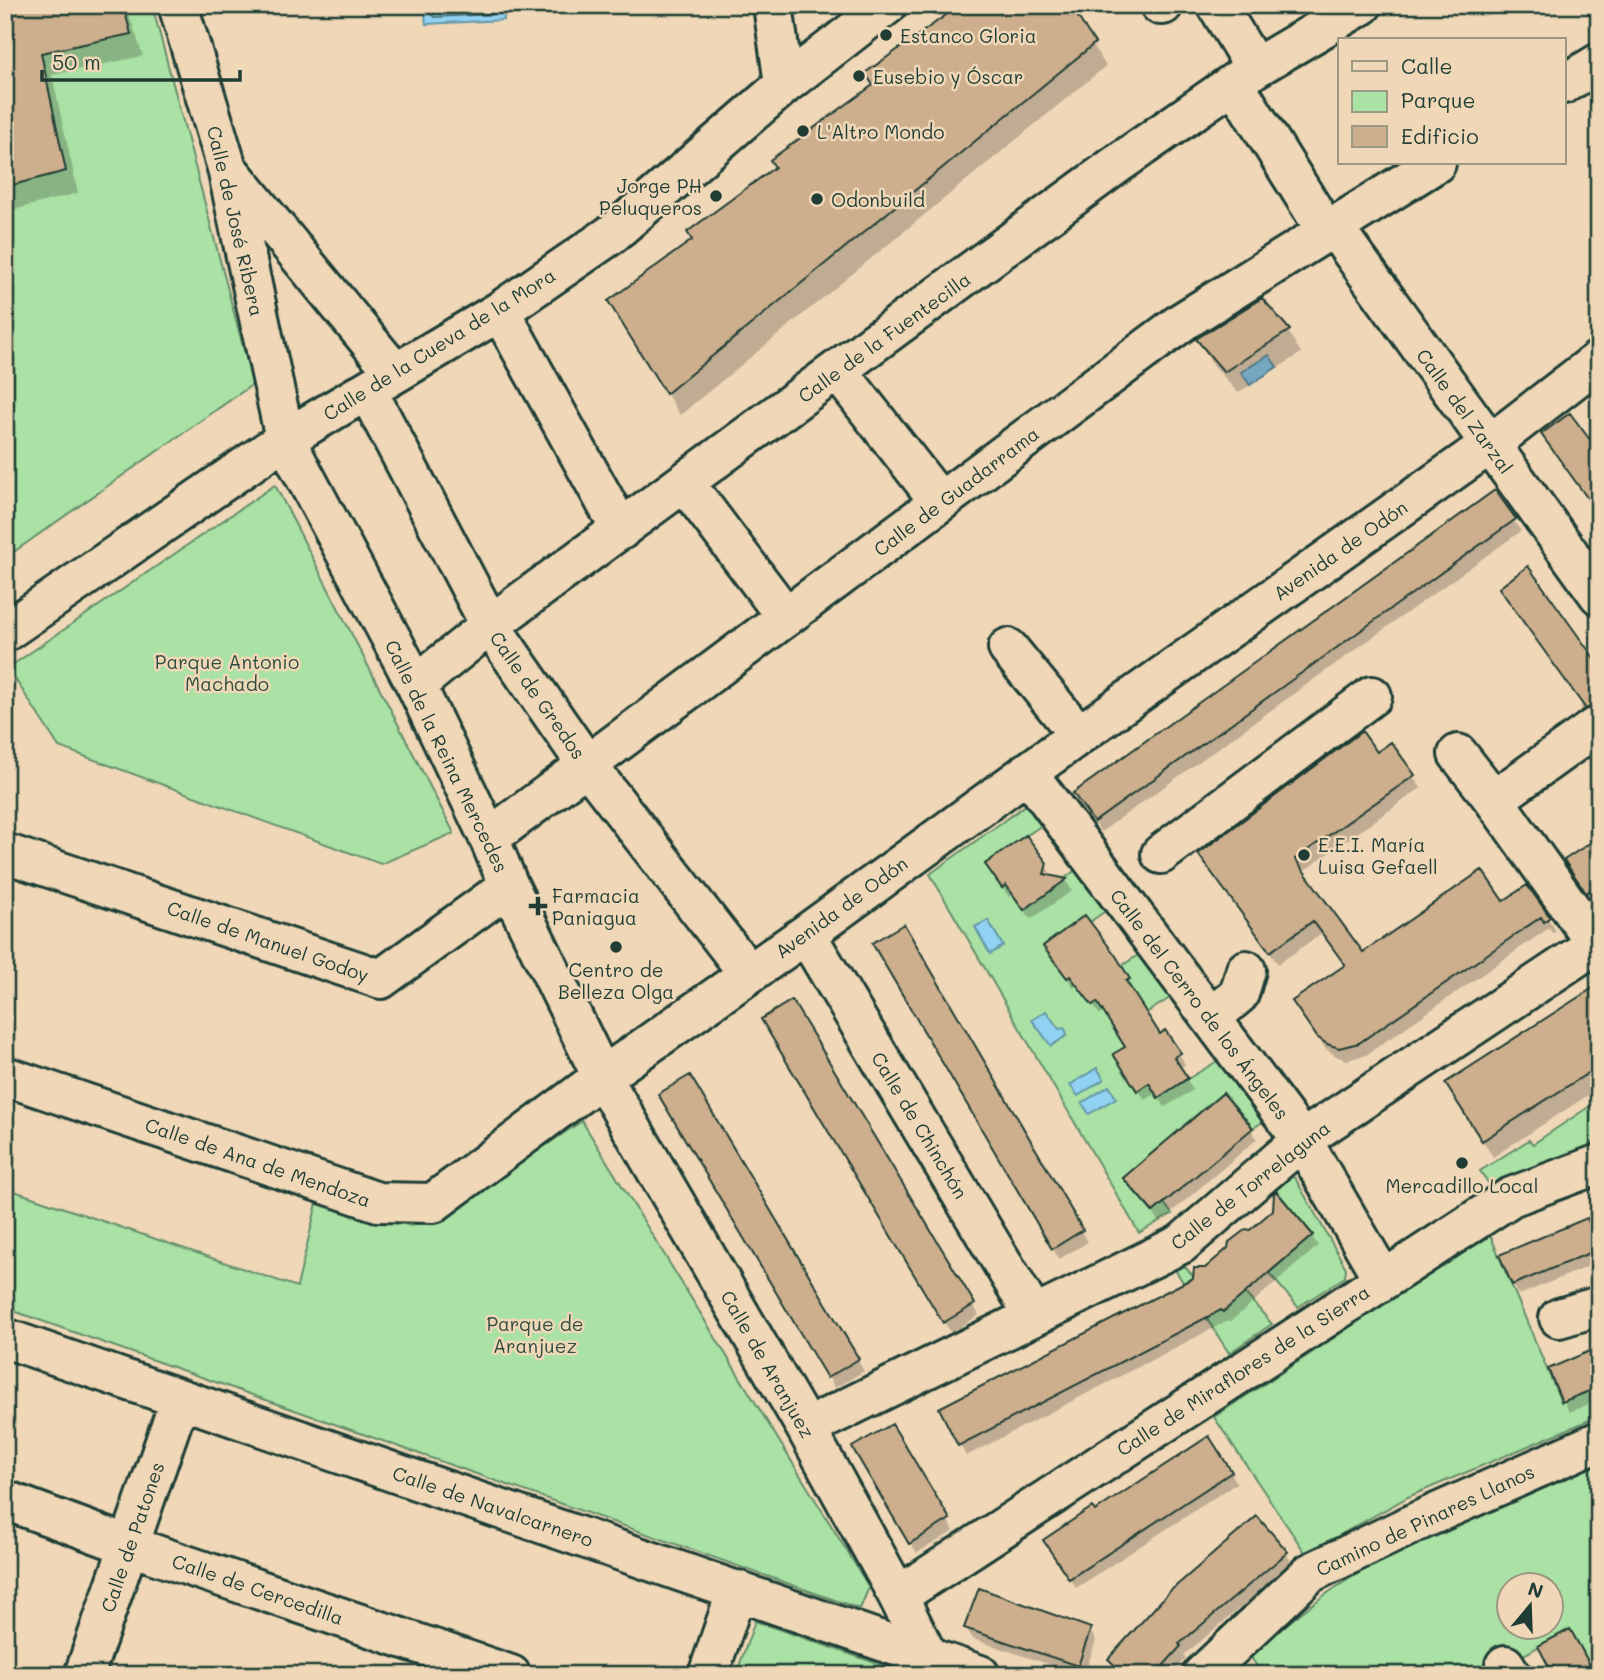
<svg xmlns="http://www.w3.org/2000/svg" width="1604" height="1680" viewBox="0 0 1604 1680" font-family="Mali,sans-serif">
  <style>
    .green { fill: #aae1a4; stroke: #648f6c; stroke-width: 2; fill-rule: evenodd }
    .water { fill: #91d1f2; stroke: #6396a6; stroke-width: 2 }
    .shadow { fill: #0003 }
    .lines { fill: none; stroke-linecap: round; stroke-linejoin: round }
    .shore { stroke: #4d7880; stroke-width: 2 }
    .building { fill: #ceaf8d; stroke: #1f3d34; stroke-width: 2 }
    .minor-casing { stroke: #1f3d34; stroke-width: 44 }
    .minor { stroke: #efd7b7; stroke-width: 38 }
    .poi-dot { fill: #1f3d34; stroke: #efd7b7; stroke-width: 2.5 }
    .labels { text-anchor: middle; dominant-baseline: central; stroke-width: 5; stroke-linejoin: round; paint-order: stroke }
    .poi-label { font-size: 19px; fill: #1f3d34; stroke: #efd7b7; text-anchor: start }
    .street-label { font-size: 19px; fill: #1f3d34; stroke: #efd7b7 }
    .park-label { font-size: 19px; fill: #2d4d3f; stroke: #efd7b7 }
  </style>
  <rect width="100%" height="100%" fill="#efd7b7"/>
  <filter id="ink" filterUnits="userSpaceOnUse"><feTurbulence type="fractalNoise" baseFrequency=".0143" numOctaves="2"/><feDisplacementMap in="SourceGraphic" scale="14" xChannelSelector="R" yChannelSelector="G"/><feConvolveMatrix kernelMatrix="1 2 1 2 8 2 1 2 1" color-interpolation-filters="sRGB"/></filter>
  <g filter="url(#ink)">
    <!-- green -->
    <path class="green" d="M5,5h147l101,379 -248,174z
      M275,485l179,348 -73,31 -322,-117 -51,-79z
      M1030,802l15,21 -60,41 17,24 4,-3 18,25 54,-42 30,41 -18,13 -6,-6 -41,31 24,31 3,-2 22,29 37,-26 -9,-12 21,-14 32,43 -57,36 9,15 -11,7 35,29 9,14 61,-37 44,62 -10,6 -30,-35 -40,33 -2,39 -18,-21 -40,34 29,34 12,-9 8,11 -33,19 -209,-359z
      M1599,1100v42l-110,42 -9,-13 49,-31 4,4z
      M582,1121l287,466 -9,22 -855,-301v-120l292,99 21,-88 93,27 31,-11z
      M1288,1176l7,2 51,90 -1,9 -47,30 -29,-34 44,-38 -39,-47z
      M1488,1230l73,172 38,-15v29l-191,81 -102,57 -92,-137 111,-73z
      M1182,1263l41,49 22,-19 27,31 -43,29 -55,-85z
      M1599,1463v212h-4l-25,-46 -82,46h-225l-13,-19c28,-25 56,-49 88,-70 80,-52 173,-86 261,-123zM1510,1586h42v42h-42z
      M755,1621l155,54h-174z"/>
    <!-- water -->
    <path class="water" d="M424,5h79l1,15 -78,4z
      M1269,355l8,12 -27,18 -9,-13z
      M988,920l15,26 -13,8 -15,-27z
      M1046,1011l13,18 5,-1 3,5 -1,3 -15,10 -19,-26z
      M1097,1068l7,11 -26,17 -8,-11z
      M1109,1086l7,12 -27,16 -7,-11z"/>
    <!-- shadow -->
    <path class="shadow" d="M5,5h69l2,6 46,-6 10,18 11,33 -91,19 26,118 -73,19z
      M824,5h23v3l-20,2z
      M945,5h123l38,61 -426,349 -57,-92 71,-82 180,-155 76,-72z
      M1261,300l27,31 13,22 -63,40 -27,-31 -13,-22z
      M1544,434l55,21v60l-44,-62z
      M1495,492l26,39 -420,301 -19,-28z
      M1501,589l98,79v56l-6,2 -13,-20 2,-1z
      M1391,745l30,43 -119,84 61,83 140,-52 24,-16 29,44 -4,2 -3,-5 -183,127 -19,5 -11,-4 -10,-7 -25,-35 45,-48 -24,-33 -44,31 -78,-110z
      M1599,839v69h-2l-31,-47z
      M1046,864l6,14 14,3 6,10 -41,28 -18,-24 -4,2 -15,-21z
      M904,927l184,315 -29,17 -184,-315z
      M1045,947l69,10 20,34 -3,2 28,43 20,18 6,10 -5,4 13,22 -28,17 -9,-14 -11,7 -23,-35 5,-17 -23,-36 -4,3 -22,-30 -4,3z
      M1599,987v101l-106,69 -36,-57z
      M792,1002l187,313 -28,18 -188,-314z
      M689,1077l175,294 -29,17 -175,-293z
      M1251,1129l6,10 -97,83 -35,-44z
      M1599,1227v35l-80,33 -6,-11z
      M1312,1236l6,10 -88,76 -1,-2 -263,136 -25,-47 253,-130 11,-9z
      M1599,1349v51l-30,12 -19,-42z
      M892,1426l62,105 -37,22 -63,-105z
      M1231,1473l6,10 -161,105 -24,-37 42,-37z
      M1286,1553l6,11 -108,91 2,3 -15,17h-49l-6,-5 -6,-11z
      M966,1628l124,2 6,11 -12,34h-3l-108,-36z"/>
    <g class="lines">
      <!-- shore -->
      <path class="shore" d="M431,5l1,10 3,2 58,-3 3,-3v-6"/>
    </g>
    <!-- building -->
    <path class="building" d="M5,5h56l2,7 28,-7h32l8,29 -90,19 25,118 -61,16z
      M960,5h110l25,38 -429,351 -58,-93 84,-61 -5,-8 88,-65 -5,-7 103,-75 -8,-12z
      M1262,298l28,32 -66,42 -28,-33z
      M1570,413l29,39v62l-58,-80z
      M1495,490l21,29 -422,303 -21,-29z
      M1528,566l71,99v42l-13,2 -87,-121z
      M1362,731l15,21 14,-10 24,33 -120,84 68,93 119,-82 21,31 24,-16 23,32 -6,5 -3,-5 -182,126 -20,5 -12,-4 -10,-7 -25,-36 53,-36 -32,-44 -43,31 -72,-98z
      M1026,835l21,28 -3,11 23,5 -43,31 -18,-25 -4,3 -17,-24z
      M1599,837v47l-13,9 -22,-33z
      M1085,915l31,41 14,23 -4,2 34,53 5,-4 16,23 -7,4 14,21 -30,20 -9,-15 -12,8 -24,-37 12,-7 -28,-45 -5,3 -22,-29 -3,2 -24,-32z
      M904,924l179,306 -31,19 -180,-306z
      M1599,984v82l-117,75 -37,-58z
      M792,1000l183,304 -32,19 -182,-304z
      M690,1075l169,284 -32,19 -169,-284z
      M1223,1093l30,35 -100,84 -30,-34z
      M1276,1191l37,44 -90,77 -2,-2 -263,136 -19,-38 254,-130 1,-10h11l23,-20 1,-6 17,-13 4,1 23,-20 1,-17z
      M1587,1218l5,10 7,-3v24l-87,36 -13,-30z
      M1599,1347v40l-37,15 -14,-33z
      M892,1424l58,95 -41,25 -57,-97z
      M1209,1436l23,36 -163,107 -26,-39 49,-33 3,4z
      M1257,1516l31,36 -109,92 2,2 -26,29h-30l-17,-16 61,-67z
      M979,1588l112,40 -13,38 -114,-38z
      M1570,1629l12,21 13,25h-42l-15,-29z"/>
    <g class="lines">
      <!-- minor casing -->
      <g class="minor-casing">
        <path id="minor" d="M178,5l49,163 58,271 131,246 73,153 20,48 93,191 204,351 92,168 29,59
          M773,5l11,80
          M1160,5h3
          M1217,5l38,63
          M1234,83l92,148
          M1564,84l35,-21
          M231,173l164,200
          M1333,226l266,369
          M500,311l121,219
          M838,371l102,131
          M367,390l123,235 97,140 162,209
          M685,483l101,134
          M5,632l280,-193 215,-128 112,-77 172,-149 103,-80
          M1008,648l71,87
          M416,685l74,-60 626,-460 139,-97 107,-63
          M1458,754l36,46 102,144
          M1027,772l275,368 81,139
          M1494,800l100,-72
          M489,838l693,-516 254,-159
          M5,853l376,126 128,-93
          M1161,854l211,-158
          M806,934l228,382
          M1211,1018l28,-24 7,-24
          M5,1076l373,126 55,1 169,-126 204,-143 273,-199 410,-290 110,-85
          M1559,1318l40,-12
          M5,1338l975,337
          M806,1428l375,-184 121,-104 297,-198
          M5,1500l125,46 381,129
          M898,1596l613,-399 88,-33
          M1505,1665l6,10
          M84,1675l96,-276
          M708,1675l29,-85
          M1202,1675l108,-102 111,-53 178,-79"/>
      </g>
      <!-- minor -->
      <use href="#minor" class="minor"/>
    </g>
  </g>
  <!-- markers -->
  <g class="poi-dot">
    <circle cx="886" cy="35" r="7"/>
    <circle cx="859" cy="76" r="7"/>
    <circle cx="803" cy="131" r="7"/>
    <circle cx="716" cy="196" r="7"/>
    <circle cx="817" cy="199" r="7"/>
    <circle cx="1304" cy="855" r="7"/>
    <path d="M534.5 895.5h7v7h7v7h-7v7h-7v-7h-7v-7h7z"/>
    <circle cx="616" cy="947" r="7"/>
    <circle cx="1462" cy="1163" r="7"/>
  </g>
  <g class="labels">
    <!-- poi labels -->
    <g class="poi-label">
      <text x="900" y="35">Estanco Gloria</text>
      <text x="873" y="76">Eusebio y Óscar</text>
      <text x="817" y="131">L'Altro Mondo</text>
      <text x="702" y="185" text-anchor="end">Jorge PH<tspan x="702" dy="22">Peluqueros</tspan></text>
      <text x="831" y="199">Odonbuild</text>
      <text x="1318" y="844">E.E.I. María<tspan x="1318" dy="22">Luisa Gefaell</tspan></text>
      <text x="552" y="895">Farmacia<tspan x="552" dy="22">Paniagua</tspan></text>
      <text x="616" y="969" text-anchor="middle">Centro de<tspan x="616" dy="22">Belleza Olga</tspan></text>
      <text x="1462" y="1185" text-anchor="middle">Mercadillo Local</text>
    </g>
    <!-- street labels -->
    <g class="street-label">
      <text transform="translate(236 221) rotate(77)">Calle de José Ribera</text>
      <text transform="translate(884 337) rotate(-36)">Calle de la Fuentecilla</text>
      <text transform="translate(439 344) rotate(-32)">Calle de la Cueva de la Mora</text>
      <text transform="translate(1465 411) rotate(54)">Calle del Zarzal</text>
      <text transform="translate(956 491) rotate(-37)">Calle de Guadarrama</text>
      <text transform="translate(1340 550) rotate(-35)">Avenida de Odón</text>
      <text transform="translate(538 695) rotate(55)">Calle de Gredos</text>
      <text transform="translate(447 756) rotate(64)">Calle de la Reina Mercedes</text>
      <text transform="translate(841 907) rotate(-36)">Avenida de Odón</text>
      <text transform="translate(268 941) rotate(19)">Calle de Manuel Godoy</text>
      <text transform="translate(1200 1004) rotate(53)">Calle del Cerro de los Ángeles</text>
      <text transform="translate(920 1125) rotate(59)">Calle de Chinchón</text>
      <text transform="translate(258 1162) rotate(19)">Calle de Ana de Mendoza</text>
      <text transform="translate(1250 1185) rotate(-38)">Calle de Torrelaguna</text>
      <text transform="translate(768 1364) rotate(60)">Calle de Aranjuez</text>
      <text transform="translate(1243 1370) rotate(-33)">Calle de Miraflores de la Sierra</text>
      <text transform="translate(493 1506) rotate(19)">Calle de Navalcarnero</text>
      <text transform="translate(1425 1520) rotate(-25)">Camino de Pinares Llanos</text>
      <text transform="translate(132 1537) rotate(-71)">Calle de Patones</text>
      <text transform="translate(258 1589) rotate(19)">Calle de Cercedilla</text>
    </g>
    <!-- park labels -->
    <g class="park-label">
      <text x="227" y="661">Parque Antonio<tspan x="227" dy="22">Machado</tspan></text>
      <text x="535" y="1323">Parque de<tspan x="535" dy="22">Aranjuez</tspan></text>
    </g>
  </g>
  <!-- margin -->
  <rect width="1604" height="1680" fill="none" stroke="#efd7b7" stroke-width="28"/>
  <rect x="14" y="14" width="1576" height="1652" fill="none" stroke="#1f3d34" stroke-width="2.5" filter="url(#ink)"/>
  <!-- legend -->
  <rect x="1338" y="38" width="228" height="126" fill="#efd7b7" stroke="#9c9983" stroke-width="2"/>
  <rect x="1352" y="61" width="35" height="10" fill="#efd7b7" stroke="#9c9983" stroke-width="2"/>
  <text x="1401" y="74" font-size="21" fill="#1f3d34">Calle</text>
  <rect x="1352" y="91" width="35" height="21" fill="#aae1a4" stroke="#9c9983" stroke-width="2"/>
  <text x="1401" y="108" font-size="21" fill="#1f3d34">Parque</text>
  <rect x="1352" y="126" width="35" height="21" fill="#ceaf8d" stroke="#9c9983" stroke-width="2"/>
  <text x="1401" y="144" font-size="21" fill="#1f3d34">Edificio</text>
  <!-- north arrow -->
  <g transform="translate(1530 1606) rotate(19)"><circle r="33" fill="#efd7b7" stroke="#9c9983" stroke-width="2"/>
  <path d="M0-5L12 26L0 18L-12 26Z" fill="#1f3d34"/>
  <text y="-10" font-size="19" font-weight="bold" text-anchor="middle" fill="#1f3d34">N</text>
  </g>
  <!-- scale -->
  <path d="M42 70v10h198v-10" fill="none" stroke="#1f3d34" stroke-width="3.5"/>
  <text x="52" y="70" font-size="21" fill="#1f3d34" stroke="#efd7b7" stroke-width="5" paint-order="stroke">50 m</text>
</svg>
